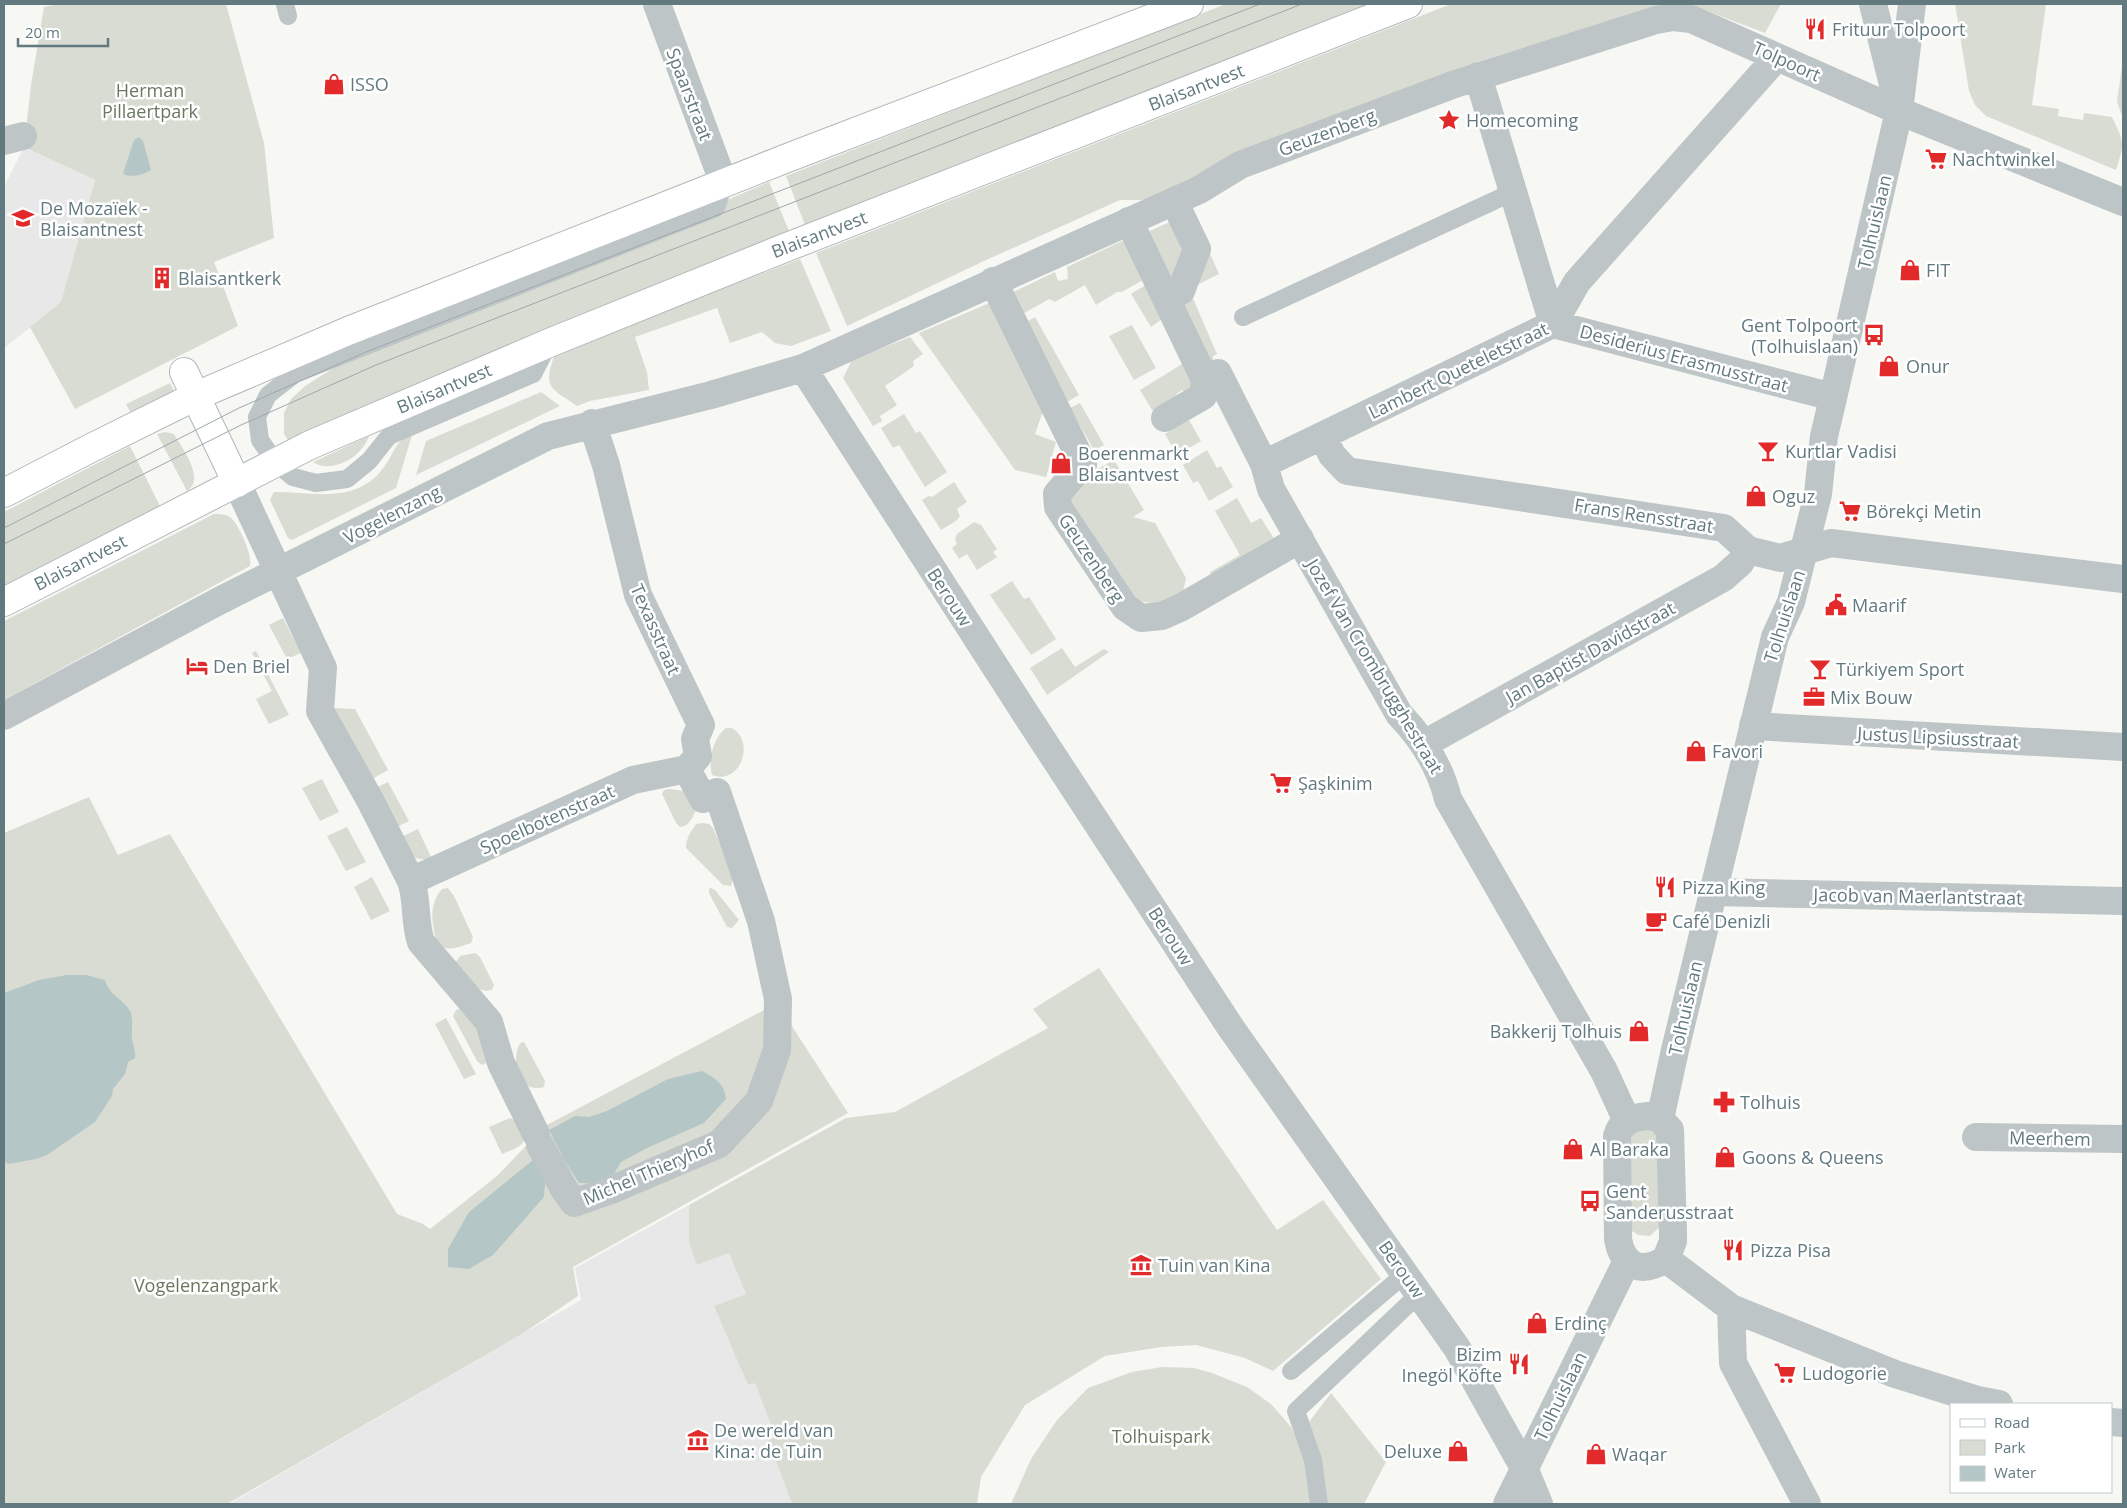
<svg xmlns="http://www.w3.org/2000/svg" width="2127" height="1508" viewBox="0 0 2127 1508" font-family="'Open Sans',sans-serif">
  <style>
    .built { fill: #e8e8e8 }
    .green { fill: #d9dcd3 }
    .water { fill: #b4c6c6 }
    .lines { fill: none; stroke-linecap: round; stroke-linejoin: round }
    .secondary-casing { stroke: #b0b9bb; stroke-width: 30 }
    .service { stroke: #bec5c7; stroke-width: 18 }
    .pedestrian { stroke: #bec5c7; stroke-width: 28 }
    .minor { stroke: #bec5c7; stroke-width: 28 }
    .tertiary { stroke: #bec5c7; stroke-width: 28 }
    .secondary { stroke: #fff; stroke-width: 28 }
    .tram { stroke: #9da8ab; stroke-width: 1 }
    .labels { text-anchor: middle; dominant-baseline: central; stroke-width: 5; stroke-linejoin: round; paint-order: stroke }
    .poi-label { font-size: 18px; fill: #627a7f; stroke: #fff; text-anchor: start }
    .street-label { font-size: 18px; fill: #627a7f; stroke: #fff }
    .park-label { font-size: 18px; fill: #6a7761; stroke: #fff }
  </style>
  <rect width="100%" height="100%" fill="#f7f7f4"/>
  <!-- built -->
  <path class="built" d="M24,147l71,33 -34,123 -57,45v-161z
    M689,1205v38l8,22 32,-12 17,41 -32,12 35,79 6,-3 21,55 -8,3 24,64h-563l352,-204 -6,-32z"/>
  <!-- green -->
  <path class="green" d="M58,4h168l38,139 10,95 -60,24 24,64 -163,83 -45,-82 31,-25 34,-122 -71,-33 7,-62 13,-78z
    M1226,4h146l-567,221 -19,-49z
    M1451,4h219l-17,3 -179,56 -240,90 -41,25 -49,22h-24l-136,61 -137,65 -31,-73z
    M1677,4h104l-16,29 -71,-27z
    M1955,4h91l-14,101 27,4 -1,7 25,4 1,-7 28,4c12,25 13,25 4,53l-130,-54 -11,-11 -6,-14z
    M2123,59v59l-6,-16z
    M769,182l20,49 -501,209 -4,-6v-21l7,-14 14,-13 32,-20z
    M1191,211l28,63 -26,13 -2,7 26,60 -4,2v11l-41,-67z
    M1179,218l10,22 -13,48 -33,-54z
    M1122,241l3,1 23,35 -26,15h-5l-21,13 -11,-20 -30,17 -6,-3 -28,16 -14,-20 48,-23 3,9 10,-2 -1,-12z
    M800,259l31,72 -40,15 -16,-3 -13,-11 -32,11 -13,-35 -82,29 12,35 2,18 -59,11 -13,5c-24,-17 -35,-17 -23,-49l54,-23z
    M1144,286l4,1 14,32 -11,8 -20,-33z
    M994,301l57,114 -9,-1 -7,20 21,8 -10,35 -31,-7 -96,-137z
    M1035,317l44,78 -12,7 -44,-78z
    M1132,325l24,43 -22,12 -25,-44z
    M910,337l13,17 -10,7 1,5 -29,20 12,19 -17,11 2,5 -9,5 -30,-48 9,-18z
    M1187,361l13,25 -13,12 -4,-8 -7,4 3,5 -18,15 -9,-4 -12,-20z
    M170,383l4,8 -44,21 -4,-8z
    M541,392l19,14 -144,69 10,-34z
    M1080,403l24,42 -10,5 -24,-42z
    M904,414l12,19 4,-2 27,41 -22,15 -26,-42 -6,3 -12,-20z
    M1189,420l12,21 -24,14 -12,-21z
    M165,432l9,2c8,14 32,45 13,57l-30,-57z
    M413,432l-17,56 -104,52 -4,-2 -18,-38 4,-8c39,0 83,13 110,-25 12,-16 9,-24 29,-35z
    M369,436c-6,20 -37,39 -56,26z
    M130,446l30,60 -156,80v-74z
    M1207,450l10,18 4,-2 12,21 -24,14 -11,-20 -5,2 -10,-18z
    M1114,460l30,50 -11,7 22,6 31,55 -4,18 -17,9 -33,-5 -67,-99 4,-16z
    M954,482l13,20 -10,7 3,7 -4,5 -15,9 -19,-30 7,-4 3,1z
    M1237,498l14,25 10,-5 15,24 -65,34 -1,-4 30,-17 -25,-44z
    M214,514c6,0 11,0 16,3 9,7 23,39 20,49l-246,134v-79z
    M974,522l7,3 16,24 -4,3 4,5 -20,13 -10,-16 -8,5 -7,-11 5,-4 -2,-4 2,-6z
    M1012,581l12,18 5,-2 27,42 -25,16 -41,-60z
    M283,618l18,35 -14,6 -18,-34z
    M1062,648l13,19 29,-18 5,3 -62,43 -17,-27z
    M256,651l33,64 -20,9 -13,-25 16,-8 -20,-38z
    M333,708l22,1 33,61 -21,12z
    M726,728h6c24,14 8,58 -20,47 -4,-15 1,-37 14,-47z
    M322,779l17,33 -19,9 -18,-33z
    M388,782l21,39 -18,9 -20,-40z
    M669,789l16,2 11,19c-4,8 -7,17 -16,17l-4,-4 -14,-29 2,-4z
    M89,797l29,58 52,-21 227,380 26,10 7,5 67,-53 48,-50 232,-123 71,110 -275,154 5,29 -56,38 -295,170h-223v-671z
    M703,823l6,1 4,4 21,48 -3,10 -8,-1 -37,-37c0,-9 5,-17 10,-24z
    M347,827l19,35 -20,9 -19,-35z
    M418,829l14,30c-21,2 -23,-5 -35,-20z
    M372,877l18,34 -19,9 -17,-33z
    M448,888l6,8 19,41 -2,6c-13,4 -23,10 -34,0 -5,-19 -9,-38 5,-54z
    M711,888l4,2 24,30 -7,8 -5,-1 -18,-34v-4z
    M475,953l5,4 14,28 -2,5c-16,5 -29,-16 -36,-28l4,-6z
    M1099,968l178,262 46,-30 58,79 -108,92 -28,-13 -49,-13 -35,2 -56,9 -80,49 -44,72 -4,27h-185l-24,-64 8,-3 -21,-54 -7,2 -34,-79 32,-12 -17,-41 -32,12 -8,-22v-38l157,-87 49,-6 153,-84 -15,-19z
    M463,1008l14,14 12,40 -7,3 -5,-4 -24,-45 3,-6z
    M446,1018l30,56 -12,5 -29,-55z
    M524,1042l21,39 -1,6c-25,8 -34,-26 -24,-44z
    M510,1118l6,3 9,17c-3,10 -14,12 -23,16l-13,-27z
    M1646,1129l10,5 4,7 1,85 -11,10 -12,-1 -9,-6 -2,-93 10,-6z
    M1162,1367l32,1 18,5 35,14 24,17 20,23 12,24 9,53h-301l20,-45 26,-39 31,-32 44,-16z
    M1331,1393l55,69 -22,42h-38c2,-27 -9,-56 -17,-82z"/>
  <!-- water -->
  <path class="water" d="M139,137l4,4 8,29c-9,5 -18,8 -28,4l11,-34z
    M67,975h19l19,5c4,15 18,19 25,31 4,9 1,19 2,28 1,7 4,12 3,19l-7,4 -3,12 -12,15 -1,7 -17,26 -48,33 -11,4 -28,5 -4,-3v-168l35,-13z
    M702,1071c13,7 23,13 24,28l-22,24 -55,24 -28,15 -7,12 -20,9h-15l-16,-25 -23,13 5,13 -1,13 -51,58 -24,14 -21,-2v-18l21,-37 64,-52 7,10 23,-13 -14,-27 26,-14 14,1 18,-6 61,-32z"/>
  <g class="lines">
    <!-- secondary casing -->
    <g class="secondary-casing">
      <path id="secondary" d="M184,372l53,111
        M4,493l89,-46 103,-51 152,-65 447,-176 394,-151
        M4,602l306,-157 239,-102 233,-94 626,-245"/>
    </g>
    <!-- service -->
    <path class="service" d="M285,4l3,12
      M1243,317l270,-125
      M549,343l-16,31 -144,62 -20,25 -22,18 -31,4 -23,-6 -17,-14 -16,-23 -3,-23 11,-22 27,-21 421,-166 8,-24
      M1291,1371l114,-97
      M1319,1504l-6,-44 -17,-49 123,-117"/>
    <!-- pedestrian -->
    <path class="pedestrian" d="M1129,221l76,159 13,-7 10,20
      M993,281l90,183 -26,30 1,13 67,100 16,11 21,-2 18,-8 120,-69
      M1166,298l15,-7 16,-42 -23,-48
      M1165,418l38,-22 2,-16"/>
    <!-- minor -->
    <path class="minor" d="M657,4l67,180
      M1478,76l75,248 280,73
      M4,141l19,-5
      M803,368l224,348 204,312 226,320 67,120 15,36
      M1228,393l36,71 7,25 128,225c24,25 41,52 49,85l156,272 23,50
      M592,423l14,42 32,130 63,130 -6,14 3,17 -11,13
      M1323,436l9,19 15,16 377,57 24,22 32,8 51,-15 292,36
      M1264,464l289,-140 24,-42 200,-225
      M237,483l86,185 -3,43 50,89 41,81c7,20 3,41 10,61l68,80 12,41 35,71
      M4,716l215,-115 329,-165 163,-41 92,-27 396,-178 41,-25 215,-81 201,-64 17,-3 18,2 208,92 224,91
      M1753,726l370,21
      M1424,744l299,-166 17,-15 8,-13
      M411,881l222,-101 54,-11
      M1713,892l410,9
      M1976,1137l147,2
      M540,1145l24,44 10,14 37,-13 108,-46 40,-43 18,-51 1,-51 -17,-78 -44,-129 -14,7 -16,-30
      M1666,1259l65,49 164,66 83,26 21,4
      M1731,1308l2,55 74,141
      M2111,1422l12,1"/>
    <!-- tertiary -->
    <path class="tertiary" d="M1873,4l22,89
      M1648,1116l12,3 10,11 3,103v8l-7,18c-24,15 -43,9 -48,-20l-1,-103c4,-15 16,-19 31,-20z
      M1660,1119l15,-69 100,-413 16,-35 27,-108 6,-58 6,-25 69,-300 13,-107
      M1507,1504l120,-243"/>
    <!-- secondary -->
    <use href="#secondary" class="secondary"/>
    <!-- tram -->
    <path class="tram" d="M4,528l235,-120 127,-56 894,-348
      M4,544l237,-119 135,-60 926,-361"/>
  </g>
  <!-- icons -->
  <defs>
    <g id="restaurant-bare" transform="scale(1.725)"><path d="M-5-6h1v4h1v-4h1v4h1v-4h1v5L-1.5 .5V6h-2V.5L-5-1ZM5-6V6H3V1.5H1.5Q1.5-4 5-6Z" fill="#e22a2a" stroke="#fff" stroke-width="2.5" paint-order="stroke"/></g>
    <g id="shop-bare" transform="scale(1.725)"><path d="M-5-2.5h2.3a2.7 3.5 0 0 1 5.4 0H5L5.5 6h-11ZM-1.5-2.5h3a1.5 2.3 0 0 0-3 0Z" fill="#e22a2a" stroke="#fff" stroke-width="2.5" paint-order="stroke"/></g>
    <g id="sight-bare" transform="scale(1.725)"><path d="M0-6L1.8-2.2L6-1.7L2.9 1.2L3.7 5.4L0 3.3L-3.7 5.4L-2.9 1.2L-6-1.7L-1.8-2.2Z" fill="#e22a2a" stroke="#fff" stroke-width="2.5" paint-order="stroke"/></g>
    <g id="supermarket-bare" transform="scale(1.725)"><path d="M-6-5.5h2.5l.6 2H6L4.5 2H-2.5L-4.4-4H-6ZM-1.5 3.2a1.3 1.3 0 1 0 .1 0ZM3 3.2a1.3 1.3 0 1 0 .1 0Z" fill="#e22a2a" stroke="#fff" stroke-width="2.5" paint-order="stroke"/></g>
    <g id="school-bare" transform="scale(1.725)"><path d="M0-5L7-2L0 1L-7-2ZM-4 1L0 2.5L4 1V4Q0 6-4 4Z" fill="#e22a2a" stroke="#fff" stroke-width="2.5" paint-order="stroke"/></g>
    <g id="building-bare" transform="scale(1.725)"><path d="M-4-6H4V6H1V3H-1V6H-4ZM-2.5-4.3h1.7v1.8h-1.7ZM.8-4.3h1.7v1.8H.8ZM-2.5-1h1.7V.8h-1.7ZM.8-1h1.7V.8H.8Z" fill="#e22a2a" stroke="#fff" stroke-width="2.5" paint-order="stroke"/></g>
    <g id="bus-bare" transform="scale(1.725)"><path d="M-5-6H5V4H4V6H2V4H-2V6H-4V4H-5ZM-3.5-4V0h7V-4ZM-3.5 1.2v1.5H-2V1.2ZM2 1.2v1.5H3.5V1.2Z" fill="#e22a2a" stroke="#fff" stroke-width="2.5" paint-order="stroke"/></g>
    <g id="bar-bare" transform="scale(1.725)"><path d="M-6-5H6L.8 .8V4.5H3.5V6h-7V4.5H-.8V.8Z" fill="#e22a2a" stroke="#fff" stroke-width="2.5" paint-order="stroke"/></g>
    <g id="civic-bare" transform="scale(1.725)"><path d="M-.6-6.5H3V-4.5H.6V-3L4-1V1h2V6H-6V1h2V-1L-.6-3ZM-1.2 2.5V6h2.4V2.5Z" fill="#e22a2a" stroke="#fff" stroke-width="2.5" paint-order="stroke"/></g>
    <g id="hotel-bare" transform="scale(1.725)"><path d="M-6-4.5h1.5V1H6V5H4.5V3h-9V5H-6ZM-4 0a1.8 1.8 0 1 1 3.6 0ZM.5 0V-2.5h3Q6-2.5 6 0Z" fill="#e22a2a" stroke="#fff" stroke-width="2.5" paint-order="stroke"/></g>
    <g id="office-bare" transform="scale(1.725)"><path d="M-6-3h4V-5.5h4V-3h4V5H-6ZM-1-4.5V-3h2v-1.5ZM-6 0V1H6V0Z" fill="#e22a2a" stroke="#fff" stroke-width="2.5" paint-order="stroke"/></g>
    <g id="cafe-bare" transform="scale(1.725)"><path d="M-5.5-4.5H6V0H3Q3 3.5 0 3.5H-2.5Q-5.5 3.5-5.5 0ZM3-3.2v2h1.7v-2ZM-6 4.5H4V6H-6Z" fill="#e22a2a" stroke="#fff" stroke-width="2.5" paint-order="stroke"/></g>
    <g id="pharmacy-bare" transform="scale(1.725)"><path d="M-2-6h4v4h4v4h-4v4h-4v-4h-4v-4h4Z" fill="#e22a2a" stroke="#fff" stroke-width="2.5" paint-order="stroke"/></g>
    <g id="museum-bare" transform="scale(1.725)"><path d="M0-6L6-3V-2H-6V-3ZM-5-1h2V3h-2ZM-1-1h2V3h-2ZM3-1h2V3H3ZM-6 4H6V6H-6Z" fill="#e22a2a" stroke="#fff" stroke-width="2.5" paint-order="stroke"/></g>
  </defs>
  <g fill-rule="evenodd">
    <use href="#restaurant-bare" x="1815" y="29"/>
    <use href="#shop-bare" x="334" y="84"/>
    <use href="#sight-bare" x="1449" y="120"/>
    <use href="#supermarket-bare" x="1936" y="159"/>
    <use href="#school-bare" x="23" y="218"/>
    <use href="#shop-bare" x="1910" y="270"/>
    <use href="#building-bare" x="162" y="278"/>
    <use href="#bus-bare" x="1874" y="335"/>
    <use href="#shop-bare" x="1889" y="366"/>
    <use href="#bar-bare" x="1768" y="451"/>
    <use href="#shop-bare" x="1061" y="463"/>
    <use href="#shop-bare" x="1756" y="496"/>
    <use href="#supermarket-bare" x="1850" y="511"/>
    <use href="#civic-bare" x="1836" y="605"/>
    <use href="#hotel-bare" x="197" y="666"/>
    <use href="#bar-bare" x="1820" y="669"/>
    <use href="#office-bare" x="1814" y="697"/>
    <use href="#shop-bare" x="1696" y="751"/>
    <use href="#supermarket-bare" x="1281" y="783"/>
    <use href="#restaurant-bare" x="1665" y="887"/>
    <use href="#cafe-bare" x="1656" y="921"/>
    <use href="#shop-bare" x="1639" y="1031"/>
    <use href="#pharmacy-bare" x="1724" y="1102"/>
    <use href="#shop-bare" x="1573" y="1149"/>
    <use href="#shop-bare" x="1725" y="1157"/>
    <use href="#bus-bare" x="1590" y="1201"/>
    <use href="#restaurant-bare" x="1733" y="1250"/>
    <use href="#museum-bare" x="1141" y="1265"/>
    <use href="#shop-bare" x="1537" y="1323"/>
    <use href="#restaurant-bare" x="1519" y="1364"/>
    <use href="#supermarket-bare" x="1785" y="1373"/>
    <use href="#museum-bare" x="698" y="1440"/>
    <use href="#shop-bare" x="1458" y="1451"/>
    <use href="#shop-bare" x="1596" y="1454"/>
  </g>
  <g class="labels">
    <!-- poi labels -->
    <g class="poi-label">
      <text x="1832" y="29">Frituur Tolpoort</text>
      <text x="350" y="84">ISSO</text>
      <text x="1466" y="120">Homecoming</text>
      <text x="1952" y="159">Nachtwinkel</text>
      <text x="40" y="208">De Mozaïek -<tspan x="40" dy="21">Blaisantnest</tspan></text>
      <text x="1926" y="270">FIT</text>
      <text x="178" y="278">Blaisantkerk</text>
      <text x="1858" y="325" text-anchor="end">Gent Tolpoort<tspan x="1858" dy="21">(Tolhuislaan)</tspan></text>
      <text x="1906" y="366">Onur</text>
      <text x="1785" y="451">Kurtlar Vadisi</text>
      <text x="1078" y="453">Boerenmarkt<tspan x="1078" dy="21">Blaisantvest</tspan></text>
      <text x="1772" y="496">Oguz</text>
      <text x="1866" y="511">Börekçi Metin</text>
      <text x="1852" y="605">Maarif</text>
      <text x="213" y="666">Den Briel</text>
      <text x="1836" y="669">Türkiyem Sport</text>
      <text x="1830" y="697">Mix Bouw</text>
      <text x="1712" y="751">Favori</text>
      <text x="1298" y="783">Şaşkinim</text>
      <text x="1682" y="887">Pizza King</text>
      <text x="1672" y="921">Café Denizli</text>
      <text x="1622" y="1031" text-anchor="end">Bakkerij Tolhuis</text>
      <text x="1740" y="1102">Tolhuis</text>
      <text x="1590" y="1149">Al Baraka</text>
      <text x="1742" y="1157">Goons &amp; Queens</text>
      <text x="1606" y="1191">Gent<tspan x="1606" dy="21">Sanderusstraat</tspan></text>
      <text x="1750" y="1250">Pizza Pisa</text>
      <text x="1158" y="1265">Tuin van Kina</text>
      <text x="1554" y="1323">Erdinç</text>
      <text x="1502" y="1354" text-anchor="end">Bizim<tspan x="1502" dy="21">Inegöl Köfte</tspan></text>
      <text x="1802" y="1373">Ludogorie</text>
      <text x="714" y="1430">De wereld van<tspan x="714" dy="21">Kina: de Tuin</tspan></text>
      <text x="1442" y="1451" text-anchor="end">Deluxe</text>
      <text x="1612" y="1454">Waqar</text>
    </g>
    <!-- street labels -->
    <g class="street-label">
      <text transform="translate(1787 61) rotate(24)">Tolpoort</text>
      <text transform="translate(1196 87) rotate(-21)">Blaisantvest</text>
      <text transform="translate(690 94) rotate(69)">Spaarstraat</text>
      <text transform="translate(1327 132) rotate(-21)">Geuzenberg</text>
      <text transform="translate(1874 222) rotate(-77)">Tolhuislaan</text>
      <text transform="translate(819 234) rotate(-21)">Blaisantvest</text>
      <text transform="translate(1684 358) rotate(15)">Desiderius Erasmusstraat</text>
      <text transform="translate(1458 370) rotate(-26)">Lambert Queteletstraat</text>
      <text transform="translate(444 388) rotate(-23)">Blaisantvest</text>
      <text transform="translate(392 514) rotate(-27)">Vogelenzang</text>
      <text transform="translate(1644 515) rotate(9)">Frans Rensstraat</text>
      <text transform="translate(1092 558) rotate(56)">Geuzenberg</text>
      <text transform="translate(80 562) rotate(-27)">Blaisantvest</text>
      <text transform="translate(950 597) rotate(57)">Berouw</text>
      <text transform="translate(1784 616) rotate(-72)">Tolhuislaan</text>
      <text transform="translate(656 629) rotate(66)">Texasstraat</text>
      <text transform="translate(1590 652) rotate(-29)">Jan Baptist Davidstraat</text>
      <text transform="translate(1375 666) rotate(59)">Jozef Van Crombrugghestraat</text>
      <text transform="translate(1938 737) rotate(3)">Justus Lipsiusstraat</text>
      <text transform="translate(547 819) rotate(-24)">Spoelbotenstraat</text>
      <text transform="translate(1918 896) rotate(1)">Jacob van Maerlantstraat</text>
      <text transform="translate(1171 936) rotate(57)">Berouw</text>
      <text transform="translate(1685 1008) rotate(-77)">Tolhuislaan</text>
      <text transform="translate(2050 1138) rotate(1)">Meerhem</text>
      <text transform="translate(648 1172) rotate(-23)">Michel Thieryhof</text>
      <text transform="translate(1402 1269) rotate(55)">Berouw</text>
      <text transform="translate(1560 1396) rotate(-64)">Tolhuislaan</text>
    </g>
    <!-- park labels -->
    <g class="park-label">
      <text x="150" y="90">Herman<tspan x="150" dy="21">Pillaertpark</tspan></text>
      <text x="206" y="1285">Vogelenzangpark</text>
      <text x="1161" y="1436">Tolhuispark</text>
    </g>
  </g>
  <!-- border -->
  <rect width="2127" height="1508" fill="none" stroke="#627a7f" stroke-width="10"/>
  <!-- legend -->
  <rect x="1950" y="1403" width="162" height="90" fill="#ffffff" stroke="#c0cacc"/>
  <rect x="1960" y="1419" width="25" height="8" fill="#ffffff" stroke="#c0cacc"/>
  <text x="1994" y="1428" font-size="15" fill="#627a7f">Road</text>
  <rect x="1960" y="1440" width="25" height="15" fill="#d9dcd3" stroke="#c0cacc"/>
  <text x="1994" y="1453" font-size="15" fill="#627a7f">Park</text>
  <rect x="1960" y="1466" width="25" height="15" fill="#b4c6c6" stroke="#c0cacc"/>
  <text x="1994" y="1478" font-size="15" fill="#627a7f">Water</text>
  <!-- scale -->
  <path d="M18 38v8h90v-8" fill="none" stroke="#627a7f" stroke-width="2.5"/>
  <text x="25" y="38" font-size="15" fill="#627a7f" stroke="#ffffff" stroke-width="4" paint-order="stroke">20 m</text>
</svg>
